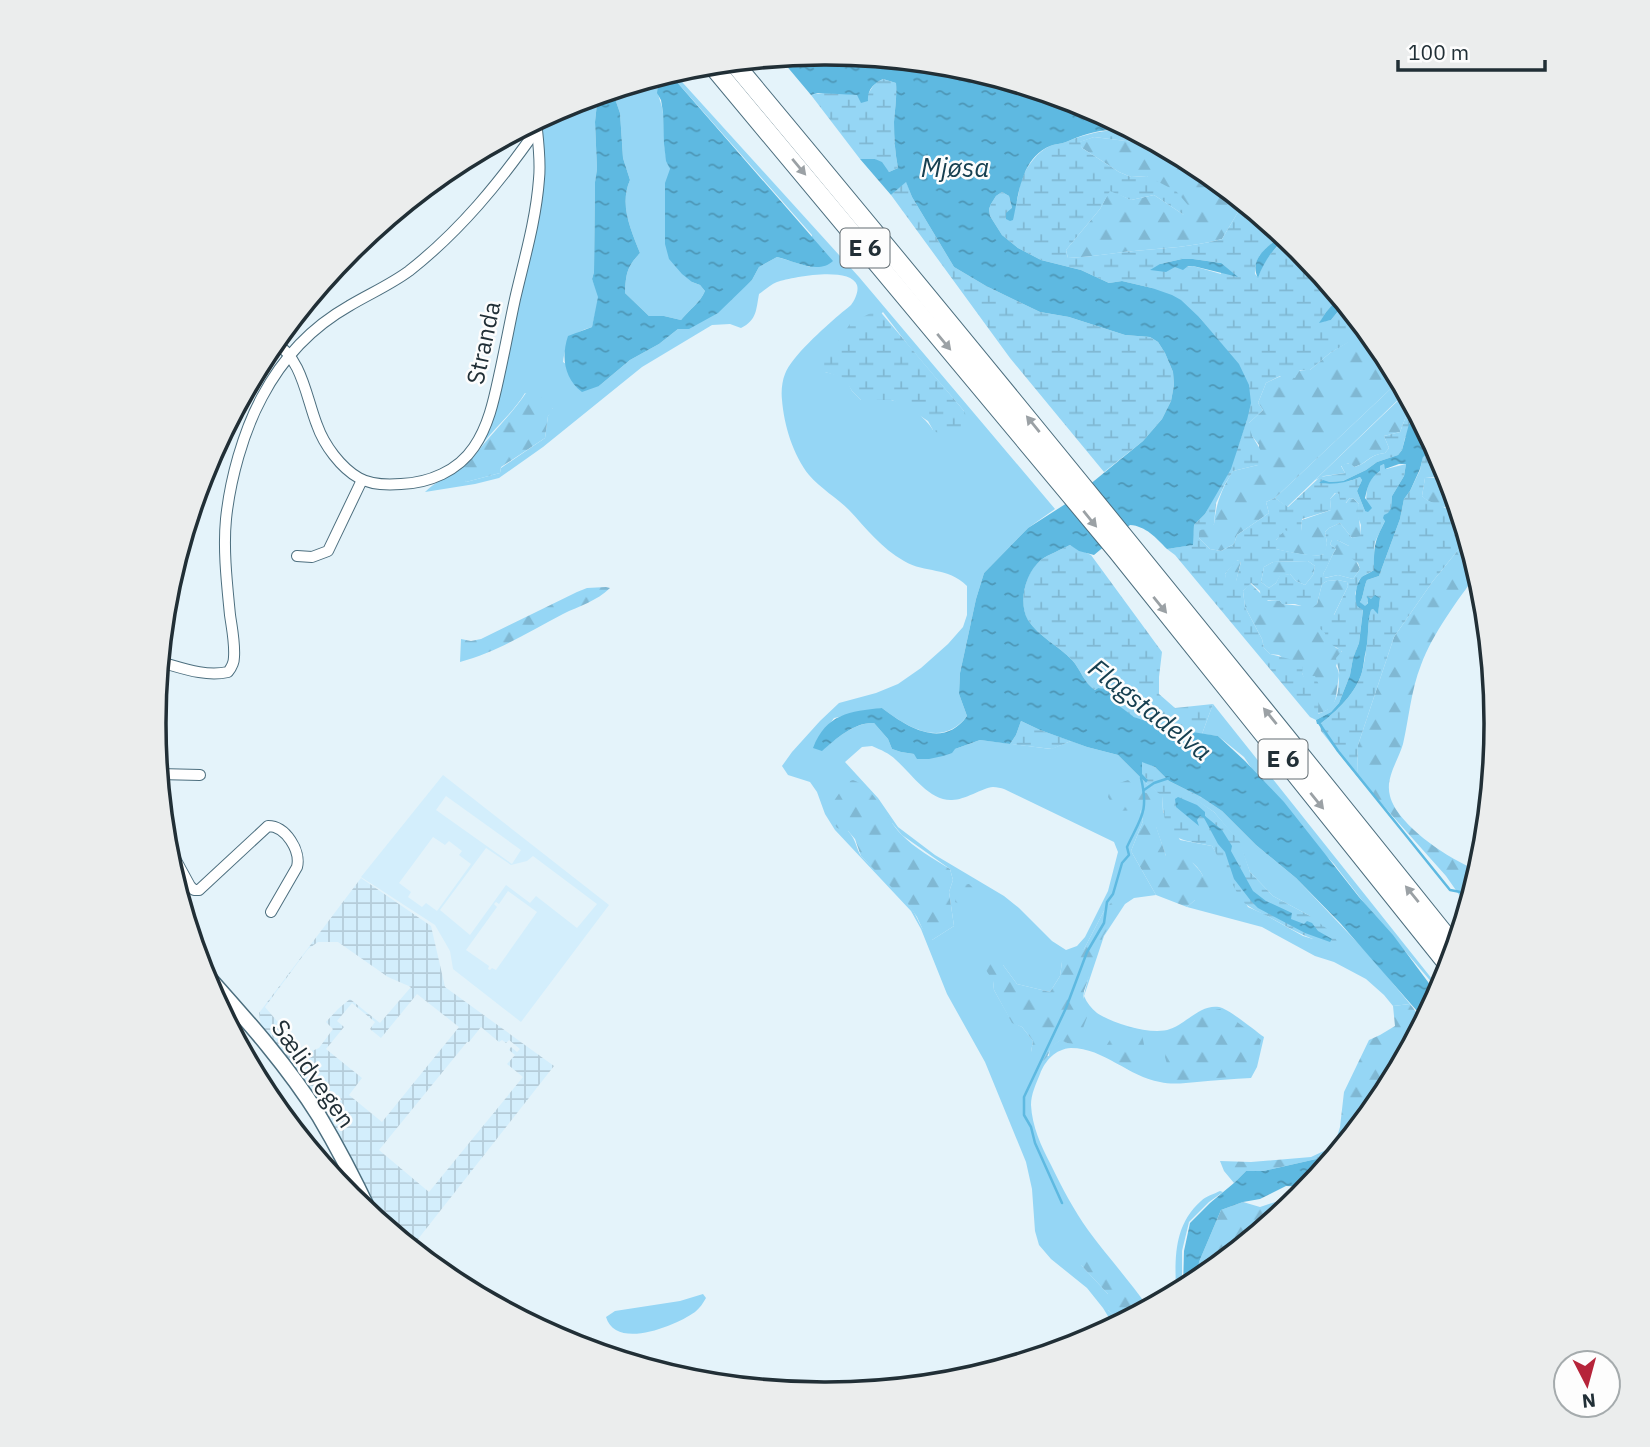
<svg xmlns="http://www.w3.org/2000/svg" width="1650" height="1447" font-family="'IBM Plex Sans',sans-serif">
  <defs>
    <pattern id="industrial-grid" width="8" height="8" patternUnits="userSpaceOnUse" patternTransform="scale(1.75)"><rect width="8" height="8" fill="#d3eefc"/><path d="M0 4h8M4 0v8" fill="none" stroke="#b5ccd9"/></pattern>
    <pattern id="forest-firs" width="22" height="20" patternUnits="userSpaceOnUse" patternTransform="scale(1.75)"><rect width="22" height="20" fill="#95d6f5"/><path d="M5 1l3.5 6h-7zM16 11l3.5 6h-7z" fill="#80b8d3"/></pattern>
    <pattern id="wetland-marsh" width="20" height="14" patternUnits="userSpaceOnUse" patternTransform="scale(1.75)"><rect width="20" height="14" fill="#95d6f5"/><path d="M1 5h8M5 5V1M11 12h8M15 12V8" fill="none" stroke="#80b8d3"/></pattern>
    <pattern id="water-ripples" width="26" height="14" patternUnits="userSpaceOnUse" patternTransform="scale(1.75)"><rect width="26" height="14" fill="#5eb9e1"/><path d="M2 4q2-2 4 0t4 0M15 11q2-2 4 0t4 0" fill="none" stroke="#4d97b7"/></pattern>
  </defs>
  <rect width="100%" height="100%" fill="#e4f3fa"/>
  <path fill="#d3eefc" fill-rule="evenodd" d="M443 775 609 905 521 1022 453 969 450 951 435 925 361 877ZM446 796 521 850 512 864 436 810ZM433 837 445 845 449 841 462 851 459 855 471 864 437 911 426 903 422 907 408 897 411 892 399 883ZM486 848 511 865 527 861 533 856 597 904 577 928 536 896 530 903 506 885 470 935 440 910ZM508 891 537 912 496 970 492 968 490 970 488 969 489 966 466 950 497 907 494 904 496 902 499 904Z"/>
  <path fill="url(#industrial-grid)" fill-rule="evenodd" d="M361 878 431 926 445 987 554 1066 411 1248 382 1223 353 1167 261 1026 259 1013ZM318 942H338L388 977 411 987 380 1023 350 999 338 1009 326 1022 333 1029 319 1048 305 1054 265 1007 308 949ZM417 994 459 1027 382 1122 349 1095 362 1078 326 1049 344 1027 337 1021 352 1003 375 1022 370 1029 381 1038ZM481 1027 499 1042 502 1040 506 1043 509 1040 520 1049 517 1052 511 1047 509 1050 515 1055 507 1064 523 1077 429 1192 379 1150 467 1042H469Z"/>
  <g fill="#95d6f5" fill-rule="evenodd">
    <path d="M673 72 859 277 1055 509 1028 528 984 573 976 599 960 673 959 694 967 716C942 749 907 727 882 708L834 718 816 743 822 750C836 739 855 722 874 723L888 739 892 749 901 752 914 754 955 749 980 740 1051 749 1071 741 1087 747 1118 755 1146 783 1162 795 1163 812 1180 840 1212 846 1248 907 1264 914 1303 936 1313 939 1310 916 1273 896 1250 872 1239 842 1214 812 1196 800 1201 797 1222 811 1256 845 1296 878 1371 957 1410 1004 1393 1006 1384 995 1366 979 1334 962 1315 956 1262 927 1187 907 1195 900 1203 876C1196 861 1182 855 1166 856L1156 827V795L1140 810 1143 821 1131 851 1156 895 1134 898 1125 904 1104 936 1084 996C1087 1003 1091 1008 1097 1013 1112 1023 1152 1036 1170 1029 1186 1024 1200 1004 1219 1007 1229 1009 1254 1030 1264 1037L1257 1067 1251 1078C1233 1079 1215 1080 1197 1082 1185 1083 1172 1085 1160 1082 1129 1077 1104 1048 1071 1048 1055 1049 1045 1061 1040 1074 1036 1084 1031 1094 1031 1105 1032 1126 1041 1146 1051 1165 1062 1188 1074 1210 1088 1230 1107 1256 1129 1280 1147 1306L1148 1308 1142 1311 1115 1277 1081 1265 1108 1294V1310L1116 1317 1117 1324 1114 1326 1103 1308 1087 1288 1051 1259 1039 1245 1035 1231 1032 1189 1026 1162 985 1062 947 994 921 929 911 911 835 830 825 814 817 792 810 782 788 775 782 766 792 752 820 721 839 703 876 693 898 684 921 668 948 644 963 627 967 615V586C947 566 926 574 904 561 882 549 866 528 849 510 837 498 820 488 809 475 793 455 784 425 782 400 781 392 782 381 785 374 792 356 824 328 839 315 843 311 848 308 851 305 855 300 859 291 857 285 850 266 792 277 777 282 771 284 765 290 759 294 756 310 757 320 741 328L730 324 712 325 642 367 543 447 499 478 475 484 425 492C435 482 447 477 459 468 473 457 481 442 491 427L535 231 544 185V151L540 119 569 103 598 94 595 122 597 169 595 182 594 272 592 279 599 297 592 327C571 333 566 341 563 362L599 386 630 360 659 344 678 329 744 287 752 280 759 267 777 257 810 267 812 235 669 73ZM883 312 908 345 964 411 933 430C925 417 907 403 891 400 881 399 870 400 861 400L852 391 845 377 825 372ZM525 393 553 409 548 416 545 438 501 468 500 473 466 482 462 468C470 461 474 454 481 446 495 427 513 413 525 393ZM872 746C881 750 889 753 896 760 911 773 929 801 952 800 965 800 982 788 993 787 997 787 1001 788 1004 789L1114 842 1118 852 1108 891 1085 937 1077 946 1066 950 1052 941 1019 908 1004 896 935 855 898 827 878 798 845 762 862 747ZM892 823 902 835 950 869 953 880 949 892 954 926 932 940C920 930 918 916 908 903 894 886 876 871 861 856 855 846 857 841 848 831ZM1105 909 1083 999 1067 1043 1062 1039 1050 1047 1049 1056 1031 1052 1033 1041 1022 1027 1012 1022 994 990 993 981 1003 965 1017 984 1050 992 1060 976 1062 962 1084 949Z"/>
    <path d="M659 76C658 81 657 88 658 93 659 100 663 106 663 114 665 133 662 151 670 169L692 282 700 285 705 291C700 303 689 310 681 320L664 316H649L625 293C626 273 627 267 640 253 631 230 619 205 630 180L623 158 620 113 612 90Z"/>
    <polygon points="1399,381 1404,394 1287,507 1275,498"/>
    <polygon points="1213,704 1440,989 1439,991 1365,904 1334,864 1310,839 1258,778 1244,757 1218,736 1202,734"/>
    <path d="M1220 1191 1223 1192 1209 1202 1189 1222 1182 1251V1290L1176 1293C1175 1259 1173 1226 1201 1201 1206 1196 1214 1194 1220 1191Z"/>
    <path d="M703 1294 706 1298C703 1303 700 1308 695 1312 677 1325 616 1351 606 1317L615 1311 680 1301Z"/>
  </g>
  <g fill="url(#forest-firs)">
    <path d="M1094 137 1134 142 1166 152 1184 167H1199L1216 180 1221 192 1237 198 1244 204 1238 212 1222 239C1193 247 1164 248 1134 251 1112 253 1091 257 1068 258L1066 250 1100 209 1110 190 1131 200 1154 195 1184 215 1147 176 1131 177 1119 172 1082 148 1079 142Z"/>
    <path d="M1349 315 1355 317 1383 351 1399 381 1275 498 1266 502 1269 513 1237 535 1234 544 1221 551 1210 549 1199 538V530L1214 524C1216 504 1222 488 1233 471L1258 465 1259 445 1249 432V423L1263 410 1258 403 1266 383C1280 376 1294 369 1310 370L1330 353 1348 342 1341 317Z"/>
    <path d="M526 393 541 397 554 410 548 416 545 438 501 467 500 473 466 482 460 472C463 465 470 462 475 455 491 434 511 415 526 393Z"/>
    <path d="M1406 393 1411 403 1400 432 1384 436 1389 448 1385 453C1368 455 1368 463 1354 467L1349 463 1341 466 1345 473 1324 476 1315 480Z"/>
    <path d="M1447 476 1456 504 1455 505C1454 505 1446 508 1445 507 1439 507 1426 501 1422 496L1425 478H1442Z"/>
    <path d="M1336 493 1339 494 1346 503 1350 498 1354 499 1359 504C1357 516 1361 525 1360 537L1352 538 1340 523 1329 528 1325 532 1327 543 1325 554C1315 558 1288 552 1276 549V540L1285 529 1301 531 1302 520 1331 510 1330 499Z"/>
    <path d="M1467 539 1477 574C1457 601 1433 633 1421 665 1411 690 1409 718 1403 744 1398 761 1385 778 1390 796 1397 825 1451 861 1478 870L1467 906 1446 876 1357 776 1358 745 1394 637 1433 581Z"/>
    <path d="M1332 540H1337L1349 546 1360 569 1353 579 1338 575 1324 578 1323 574C1328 566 1331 556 1336 549L1330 544Z"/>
    <polygon points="1236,560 1241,561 1236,582 1226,582 1225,574"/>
    <polygon points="1308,561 1315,566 1313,575 1305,585 1296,581 1290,574 1280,576 1276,583 1269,588 1261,582 1264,567 1273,562"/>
    <path d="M1338 580 1347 582 1348 586 1325 633 1336 648 1342 650 1336 666C1340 673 1339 675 1338 682 1335 700 1338 708 1317 714L1302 673 1279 655 1270 654 1264 648 1262 639 1245 607 1243 591 1250 583 1268 601H1280L1283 604 1302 606 1317 604 1322 584 1327 581Z"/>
    <path d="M606 587 610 588C597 601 579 606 563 614 528 632 498 652 460 662L461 639 471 641 481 639 577 592 587 588Z"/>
    <path d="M853 780C875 788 885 817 901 834 914 848 934 859 950 869L953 880 949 892 954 926 932 940 928 941 917 917 908 904 861 856 855 839 848 831 837 828 831 819 829 808 847 782Z"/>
    <path d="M1128 780 1141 792 1156 795V826L1166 856 1186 853C1190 863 1198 866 1203 876L1211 873 1223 887 1209 907 1195 900 1187 907 1156 895 1131 851 1143 821 1140 810 1116 811 1108 797 1111 786Z"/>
    <path d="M969 884C977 891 978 896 975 905L967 907 955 902 958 889 962 885Z"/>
    <path d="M1115 899 1120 908 1103 936 1084 991 1083 999 1089 1012 1077 1044 1067 1043 1061 1040 1051 1047C1048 1056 1046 1061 1036 1064L1031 1061V1052L1033 1041 1022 1027 1012 1023 994 990 993 981 986 970 989 963 997 960 1003 965 1017 984 1050 992 1060 976 1062 962 1065 953 1084 949 1105 909Z"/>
    <polygon points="1410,1004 1423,1021 1383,1097 1334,1155 1263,1171 1246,1171 1234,1183 1224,1171 1220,1161 1251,1162 1311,1157 1326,1150 1336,1140 1340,1127 1344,1092 1369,1040 1380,1035 1395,1026 1393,1006"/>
    <path d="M1220 1009 1261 1040 1254 1068 1246 1076 1172 1081 1165 1057 1171 1032C1187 1022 1202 1011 1220 1009Z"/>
    <polygon points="1129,1027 1141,1030 1147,1059 1143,1066 1134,1068 1131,1071 1110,1058 1105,1048 1111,1038"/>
    <polygon points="1303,1193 1299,1198 1197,1282 1199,1262 1221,1210 1243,1202 1260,1207"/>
    <polygon points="1085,1251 1094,1251 1122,1284 1142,1311 1117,1324 1116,1317 1108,1310 1108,1294 1081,1265 1081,1257"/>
  </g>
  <g fill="url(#wetland-marsh)" fill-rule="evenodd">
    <path d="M883 79 896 83C897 97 895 108 894 122 894 138 895 153 898 168L889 172 875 159H860L811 95C829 90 849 96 868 94L875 83Z"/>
    <path d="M1113 130C1129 133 1143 143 1158 144L1199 167H1184L1166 152 1134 142 1094 137 1080 142 1082 148 1119 172 1131 177 1147 176 1176 191 1193 211 1184 215 1154 195 1131 200 1110 191 1100 209 1066 250 1068 258C1091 257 1111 253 1134 251 1164 248 1193 247 1222 239L1238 212 1244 204 1282 235C1268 247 1254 254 1255 274L1258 277C1264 260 1273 250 1286 238L1300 249 1339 297 1326 312 1320 322 1331 320 1344 304 1355 317 1349 315 1342 317 1348 327 1349 342 1330 353 1310 370H1300L1295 378 1280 376 1266 383 1258 403 1263 410 1249 423C1249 436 1260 446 1265 459L1258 465 1233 471 1225 484 1216 503 1214 524 1209 529 1199 530V538L1210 549 1221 551 1234 544 1237 535 1269 513 1266 502 1275 498 1288 507 1320 477 1345 473 1341 465 1350 463 1354 467C1369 463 1368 455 1385 453L1389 448 1384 436 1400 432 1411 403 1424 428 1408 432 1405 438 1402 450 1398 455 1377 462 1366 470 1343 481 1329 482 1322 484 1350 481 1360 477 1362 480 1357 491 1365 511C1368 493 1363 484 1380 471V466L1384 464 1386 469 1406 464 1404 476 1392 496 1391 508 1375 542 1374 548V570L1363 576 1359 580 1355 594 1363 609 1359 643 1353 658 1350 675 1339 703 1331 712 1316 720 1310 717 1175 555 1167 549 1192 545 1194 525 1205 514 1214 497 1239 443 1247 420 1228 352 1200 318 1152 288 1122 281 1109 283 1081 270 1041 260 1018 248 1002 235 990 216 989 209 991 204 996 196 1002 192 1009 196 1012 208C1020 200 1018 189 1022 178 1028 165 1037 152 1050 146 1055 144 1061 144 1066 142 1082 135 1096 132 1113 130ZM1182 259H1193L1221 263V274L1193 266 1175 267 1160 264ZM1335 493 1339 494 1341 508 1350 498 1354 499 1359 504 1356 512 1361 525 1360 536 1352 538 1340 523 1329 528 1325 532 1327 543 1324 554C1315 558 1287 551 1276 549V540L1285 530 1296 535 1301 531 1302 519 1331 510 1330 499ZM1332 540H1337L1349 546 1346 554 1358 563 1360 569 1353 579 1338 575 1325 578 1323 574C1329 565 1331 556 1336 549L1330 544ZM1237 560 1241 562 1236 581 1227 582 1225 574ZM1308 561 1315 566 1313 575 1305 585 1296 581 1290 574 1280 575 1276 583 1269 588 1261 582 1264 567 1273 562ZM1338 580 1347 582 1348 586 1334 615H1324L1320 619 1318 627 1325 633 1326 641 1342 651 1336 658C1336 664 1340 669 1339 675 1339 693 1337 708 1318 714L1319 685 1315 676H1311L1305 679 1302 673 1303 667 1297 661 1270 654 1264 648 1262 639 1245 607 1243 591 1251 583 1260 591 1261 600 1280 601 1282 604H1295L1311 609 1317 604 1322 584 1327 581Z"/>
    <polygon points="906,181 912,197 954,267 986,286 1040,312 1069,317 1125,335 1150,337 1158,342 1165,353 1173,372 1174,385 1171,401 1162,419 1143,441 1104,472 1010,358 891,195"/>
    <polygon points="878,309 964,411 969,422 966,429 955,435 941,435 933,430 928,421 908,408 892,400 861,400 852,391 844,378 825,372 819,368 850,324"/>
    <path d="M1437 452 1448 476 1425 478 1422 496C1429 503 1437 503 1445 508L1456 504 1467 539 1433 581 1394 637 1358 745 1357 776 1321 731 1320 724C1337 711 1356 693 1362 672 1364 665 1365 657 1366 650 1369 637 1367 623 1371 610L1373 609 1378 613 1380 598 1371 600 1367 598 1368 602 1365 607 1360 602C1363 599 1364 586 1367 580L1379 576 1400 519 1404 499 1410 491 1420 470 1423 456 1426 455 1434 457Z"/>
    <path d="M1070 545 1091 555 1162 652 1159 677V694L1175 708 1213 704 1202 734C1180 730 1157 727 1136 718 1130 715 1121 709 1118 704 1110 694 1114 690 1098 688L1095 690C1084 683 1081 670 1072 660 1060 647 1038 636 1028 620 1018 603 1025 572 1041 560 1049 554 1061 550 1070 545Z"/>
    <polygon points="1021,721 1040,730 1071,741 1052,749 1010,744 1016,735"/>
    <path d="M1142 761 1155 767 1169 781 1201 797 1197 800 1214 812 1240 842 1250 872 1273 896 1310 916 1334 934 1339 947C1314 942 1293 930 1271 918 1260 912 1250 909 1241 900L1212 846C1172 838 1165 840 1162 796L1146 783 1147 779 1142 775Z"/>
  </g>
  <g fill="url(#water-ripples)">
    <path d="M825 53 956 65 1082 104 1158 144C1150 144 1139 142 1132 138 1125 134 1121 130 1112 130 1096 130 1080 136 1066 142 1061 144 1055 144 1050 146 1021 158 1019 194 1013 220L1010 221 1006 219V213L1012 208 1009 196 1002 192 996 196 991 204 989 209 990 216 1002 235 1018 248 1041 260 1081 270 1109 283 1122 281 1152 288 1172 295 1181 300 1200 318 1239 364 1249 385 1251 403 1247 420 1231 469 1205 514 1194 525 1193 545 1167 549C1156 538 1146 526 1130 525L1094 555 1079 551 1070 545C1061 550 1049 554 1041 560 1025 573 1018 603 1028 620 1038 636 1060 647 1072 660 1081 670 1084 683 1095 690L1098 688 1107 689 1114 695 1118 705 1134 717 1167 728 1218 736 1245 761 1284 802 1359 897 1393 935 1437 994 1424 1019 1341 924 1296 878 1256 845 1222 811 1201 797 1169 781 1155 767 1142 762V774L1148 780 1146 783 1118 755 1087 747 1040 730 1021 721 1016 735 1010 744 980 740 955 749 952 753 943 756 929 759H917L914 754 901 752 892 749 888 739 874 723C854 722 836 739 822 751L813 748C826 714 850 711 882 708 907 727 943 750 967 716L959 694 960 673 976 599 984 573 1028 528 1067 503 1143 441 1162 419 1171 401 1174 385 1173 372 1165 353 1158 342 1150 337 1125 335 1069 317 1040 312 986 286 954 267 912 197 906 182 891 195 860 159H875L882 162 889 172 898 168C895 153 894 138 894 122 895 108 897 97 896 83L883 79C874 83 867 90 868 101L861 103 857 95 818 93 811 95 779 57Z"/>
    <path d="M669 73 833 261C818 275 795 261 777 257L759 267 752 280 718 313 689 329H678L659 344 630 360 599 386 582 392C564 378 561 357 568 336L592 327 598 297 592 279 594 272 595 182 597 169 595 122 598 94 612 90 620 113 623 158 630 180C619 205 631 230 640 253 627 267 626 273 625 293L649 316H664L681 320C689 310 700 303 705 291L700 285 692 282 682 274 669 259 665 244V183L670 169 666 161 664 144 663 112 661 100 657 93 659 76Z"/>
    <path d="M1282 235 1286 238C1273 249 1264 261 1258 278 1248 258 1269 246 1282 235Z"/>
    <polygon points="1182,259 1193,259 1221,263 1238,277 1193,266 1188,266 1183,270 1175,267 1166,272 1150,270 1160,264"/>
    <polygon points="1339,297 1344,304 1331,320 1319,323 1326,312"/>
    <path d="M1409 424H1415L1422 429 1424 428 1437 452 1435 457 1426 455 1423 457 1420 469 1410 491 1404 499 1400 519 1379 576 1367 580C1364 586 1363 599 1360 602L1365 606 1368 603 1367 596 1371 599 1375 595 1380 598 1378 614 1373 609 1371 610C1367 623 1369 637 1366 650 1364 657 1364 665 1362 672 1356 693 1337 711 1320 724H1317L1316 720 1331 712 1339 703 1350 675 1353 658 1359 643 1363 610 1357 606C1354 598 1356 581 1363 576 1367 574 1371 572 1374 570 1374 545 1374 543 1385 521L1383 518 1384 515 1388 513 1391 508 1392 496 1404 476 1406 464H1399L1385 469 1384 464 1380 466V471C1369 479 1368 486 1365 498L1372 508 1368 512 1365 511 1357 491 1362 480 1360 477C1347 483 1333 485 1319 483L1323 480 1329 482 1343 481 1366 470 1377 462 1398 455 1402 450Z"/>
    <polygon points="1178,797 1197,805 1205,812 1205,816 1222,830 1232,846 1231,851 1253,891 1266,901 1292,913 1291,919 1304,924 1307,921 1312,923 1318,931 1332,939 1330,942 1305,933 1258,908 1251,901 1234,879 1225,852 1218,844 1204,818 1200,816 1197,820 1199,826 1176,807 1175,799"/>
    <polygon points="1334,1155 1309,1187 1286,1186 1260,1199 1243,1202 1221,1210 1199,1262 1197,1282 1183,1289 1184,1251 1190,1223 1210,1203 1234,1183 1246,1171 1263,1171"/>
  </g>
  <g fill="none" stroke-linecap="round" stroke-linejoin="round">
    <g stroke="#5eb9e1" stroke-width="2.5">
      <polyline points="1319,723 1338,751 1450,890 1471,894"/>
      <polyline points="1144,790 1154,783 1169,778"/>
      <path d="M1062 1203 1035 1143 1031 1127 1024 1115V1097L1066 1008 1087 952 1104 923 1107 902 1113 894 1122 863 1129 855 1127 847C1141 817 1149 812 1141 778"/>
    </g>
    <defs>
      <g id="minor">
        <path d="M274 342C302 358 306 397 317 425 324 445 341 468 359 478 371 485 388 485 401 484 429 483 458 471 474 447 490 424 495 394 501 367 506 344 510 322 515 299 524 260 536 220 539 179 541 160 538 140 536 121"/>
        <polyline points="297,556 312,557 328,551 362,480"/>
        <path d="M160 662C182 668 205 677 228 672 232 667 234 663 234 657 235 643 232 629 230 615 227 584 223 550 226 519 230 480 243 432 262 397 282 359 312 327 349 306 369 294 390 285 409 271 460 231 500 182 537 129"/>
        <polyline points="159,774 200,775"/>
        <path d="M166 842 190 886 194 890H199L268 826C286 826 301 851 297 867L271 912"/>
      </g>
      <path id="primary" d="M202 970C243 1016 286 1063 319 1116 338 1148 355 1181 371 1215"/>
      <g id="motorway">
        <path d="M733 62C977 354 1217 650 1455 947"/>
        <polyline points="711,64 1117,551 1449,966"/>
      </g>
    </defs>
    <use href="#minor" stroke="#4c6e7e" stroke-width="12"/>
    <use href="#primary" stroke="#4c6e7e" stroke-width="17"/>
    <use href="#motorway" stroke="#4c6e7e" stroke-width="20"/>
    <use href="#minor" stroke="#fff" stroke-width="10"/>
    <use href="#primary" stroke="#fff" stroke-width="14"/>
    <use href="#motorway" stroke="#fff" stroke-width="18"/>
  </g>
  <defs><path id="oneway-solid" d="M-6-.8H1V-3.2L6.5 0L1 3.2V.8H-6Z" transform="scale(1.75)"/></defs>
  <g fill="#9ba1a5">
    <use href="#oneway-solid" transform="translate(799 167) rotate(50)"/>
    <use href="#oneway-solid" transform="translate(944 342) rotate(50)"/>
    <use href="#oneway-solid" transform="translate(1033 424) rotate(-129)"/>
    <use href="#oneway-solid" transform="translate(1090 519) rotate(51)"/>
    <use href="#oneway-solid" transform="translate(1160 605) rotate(51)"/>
    <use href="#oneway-solid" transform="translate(1270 716) rotate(-129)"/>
    <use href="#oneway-solid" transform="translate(1317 801) rotate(51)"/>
    <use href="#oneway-solid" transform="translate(1412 894) rotate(-129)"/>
  </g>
  <g text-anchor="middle" stroke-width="5" stroke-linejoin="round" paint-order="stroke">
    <g fill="#fdfdfd" stroke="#636d72" stroke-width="2">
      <rect x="840.5" y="228.5" width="49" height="39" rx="5"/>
      <rect x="1258.5" y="739.5" width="49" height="39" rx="5"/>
    </g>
    <g font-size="23" font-weight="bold" fill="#212f36">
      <text x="865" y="256">E 6</text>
      <text x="1283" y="767">E 6</text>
    </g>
    <g font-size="24" fill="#212f36" stroke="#fdfdfd">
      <text transform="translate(484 343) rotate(-78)" y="8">Stranda</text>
      <text transform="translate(313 1074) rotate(55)" y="8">Sælidvegen</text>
    </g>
    <g font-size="26" font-style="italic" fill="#174051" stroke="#fdfdfd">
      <text x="955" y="177">Mjøsa</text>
      <text transform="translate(1150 710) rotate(38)" y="9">Flagstadelva</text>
    </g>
  </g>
  <path d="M0 0H1650V1447H0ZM824 65H826A658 658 0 0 1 1484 723V724A658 658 0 0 1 826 1382H824A658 658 0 0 1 166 724V723A658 658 0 0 1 824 65Z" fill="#ebeded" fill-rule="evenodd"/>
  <path fill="none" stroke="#212f36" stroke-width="3.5" d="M824 65H826A658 658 0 0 1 1484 723V724A658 658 0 0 1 826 1382H824A658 658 0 0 1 166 724V723A658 658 0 0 1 824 65Z"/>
  <g transform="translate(1587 1384) rotate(174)"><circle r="33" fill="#fdfdfd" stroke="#a5abad" stroke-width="2"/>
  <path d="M0-5L12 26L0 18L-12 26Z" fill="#b6243a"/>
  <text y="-10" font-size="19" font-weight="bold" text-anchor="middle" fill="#212f36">N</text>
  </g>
  <path d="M1398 60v10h147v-10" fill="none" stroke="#212f36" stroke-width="3.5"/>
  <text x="1408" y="60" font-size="21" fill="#212f36" stroke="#fdfdfd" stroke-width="5" paint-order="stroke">100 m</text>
</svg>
